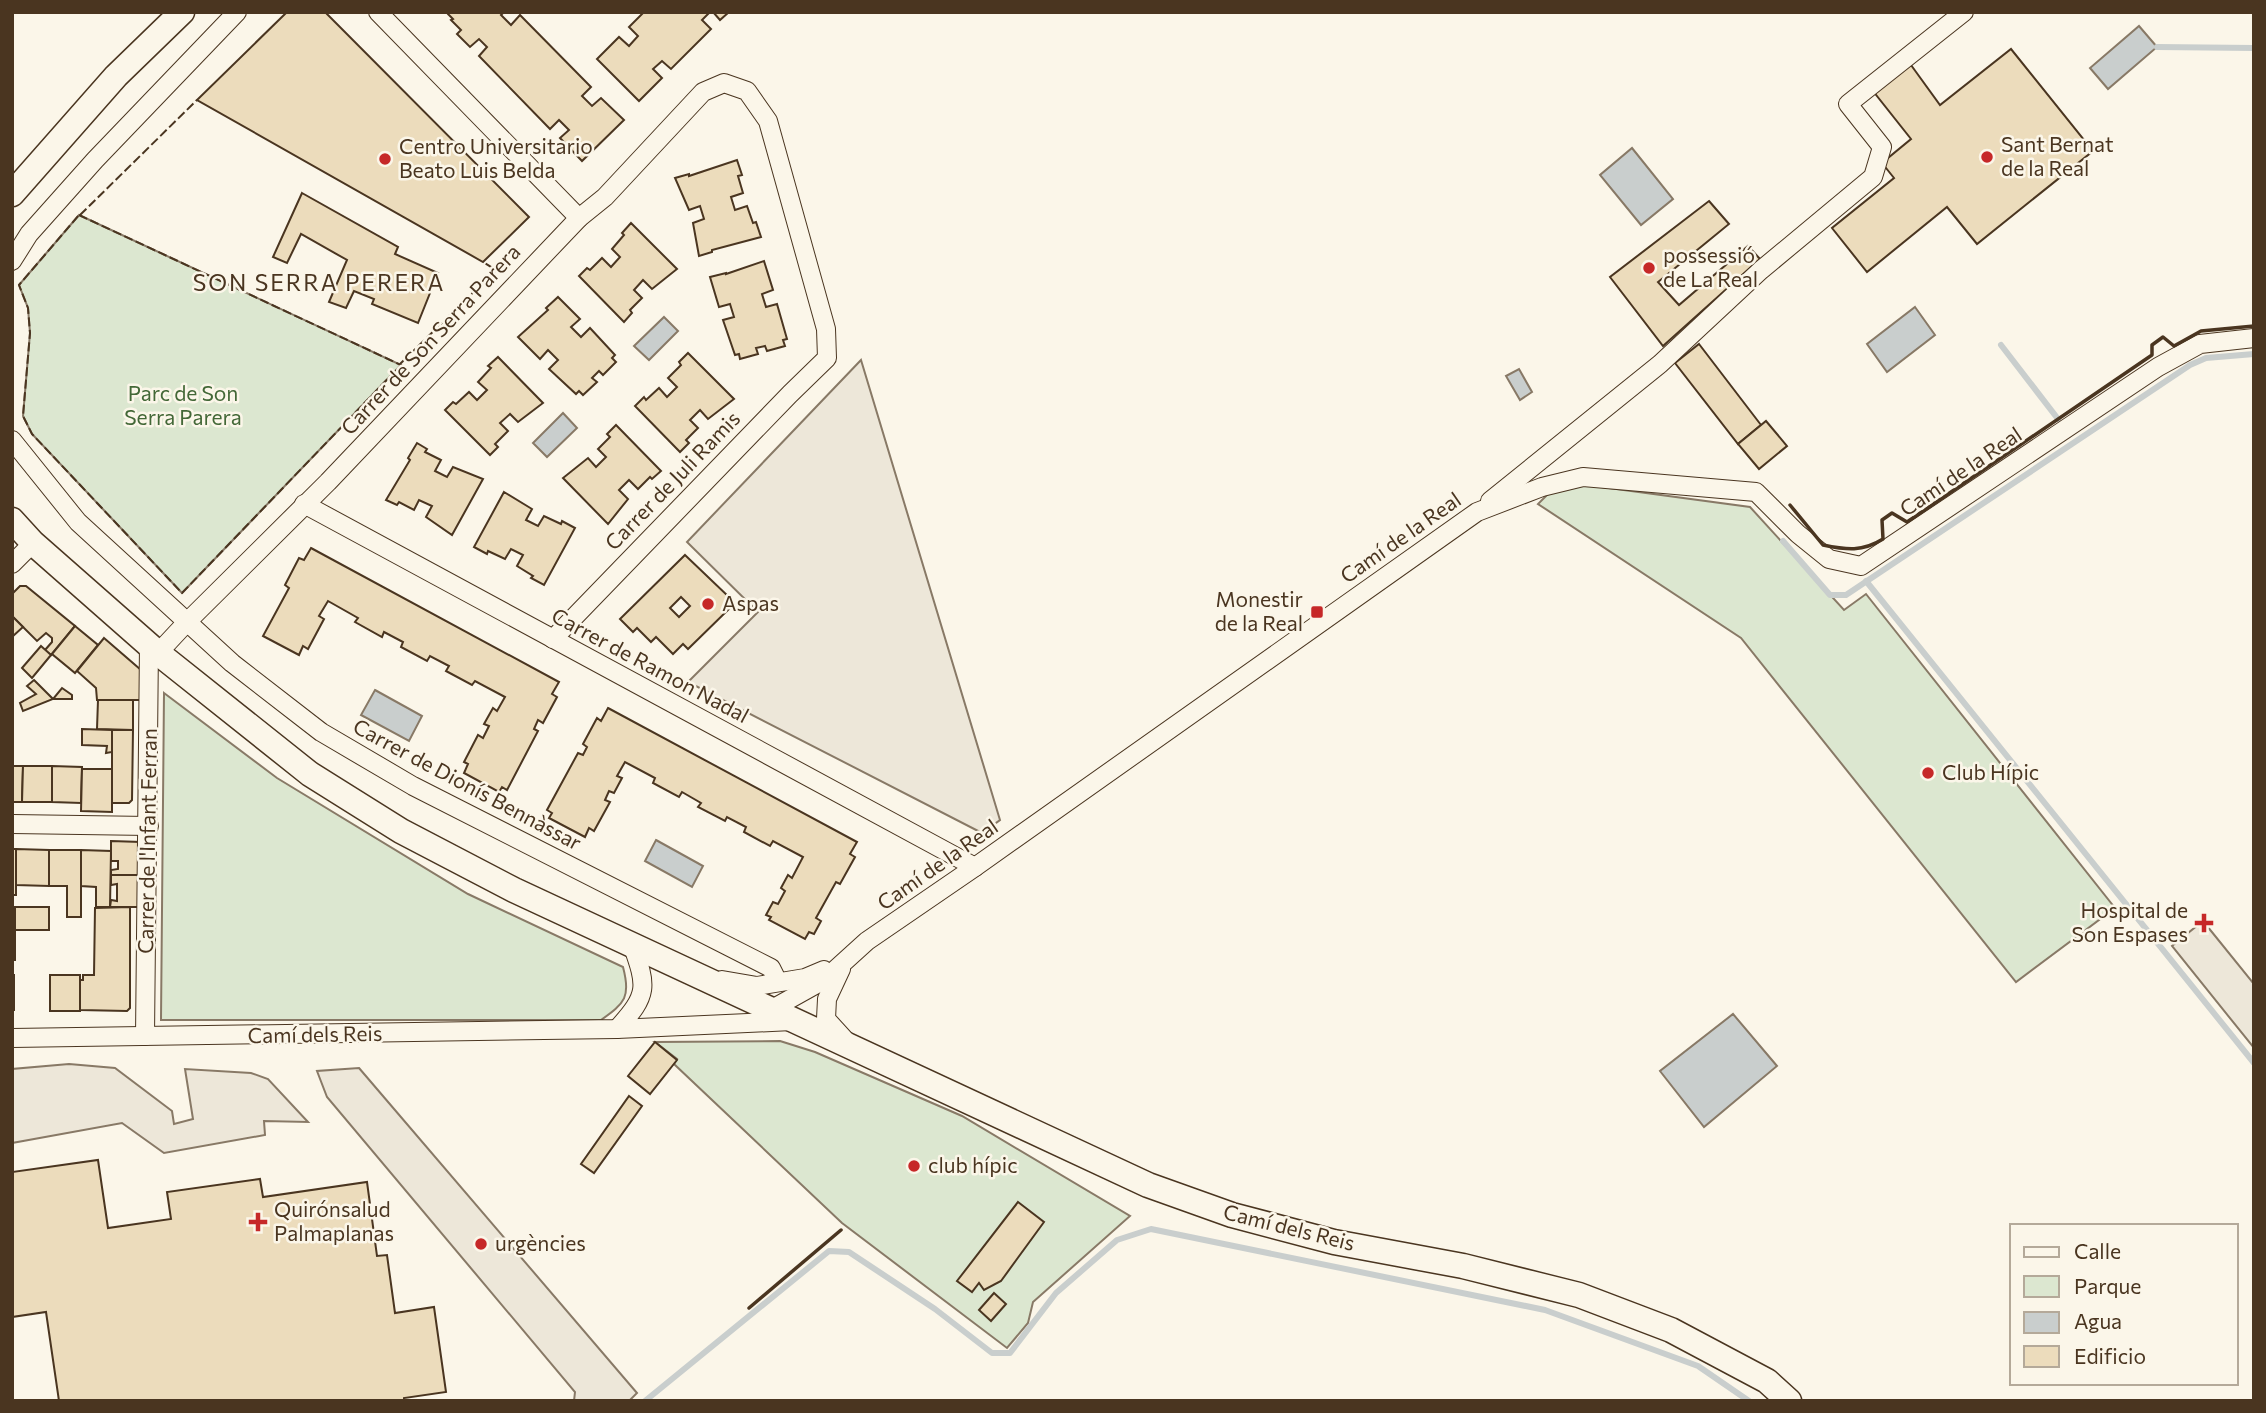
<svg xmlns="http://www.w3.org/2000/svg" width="2266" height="1413" font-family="Commissioner,sans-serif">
  <rect width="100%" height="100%" fill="#fbf6e9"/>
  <g fill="#dce7d0" stroke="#887966" stroke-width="2">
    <polygon points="79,215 401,365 182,593 32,434 23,416 30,333 28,308 19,285"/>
    <polygon points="1579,484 1750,507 1844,610 1866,594 2115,908 2016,982 1741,638 1538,504 1550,492"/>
    <path d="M164 693 277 778 468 894 623 967C631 997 625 1003 601 1020H161Z"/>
    <polygon points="780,1041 815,1052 962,1116 1130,1216 1033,1302 1028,1323 1007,1348 842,1223 674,1064 677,1059 655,1042"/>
  </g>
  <g fill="#ede7d9" stroke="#887966" stroke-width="2">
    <polygon points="861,360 1000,820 982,833 688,682 758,612 687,542"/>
    <polygon points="2203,921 2254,984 2254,1048 2172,946"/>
    <polygon points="69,1064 115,1068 172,1111 174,1124 193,1119 185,1069 251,1073 268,1079 308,1122 264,1121 265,1135 164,1153 122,1123 12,1143 12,1069"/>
    <polygon points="359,1068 637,1393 629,1401 574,1401 575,1392 327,1097 317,1071"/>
  </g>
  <g fill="#c9cecd" stroke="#887966" stroke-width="2">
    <polygon points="2139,26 2157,47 2108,89 2090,68"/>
    <polygon points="1632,148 1673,199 1641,225 1600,175"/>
    <polygon points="1915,307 1935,335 1887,372 1867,344"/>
    <polygon points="664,317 678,331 649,360 634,346"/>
    <polygon points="1519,369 1532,392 1520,400 1506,376"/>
    <polygon points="563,413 577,428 547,457 533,443"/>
    <polygon points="375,690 422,716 409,741 361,715"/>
    <polygon points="656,840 703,866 692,887 645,861"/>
    <polygon points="1733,1014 1777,1066 1704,1127 1660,1071"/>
  </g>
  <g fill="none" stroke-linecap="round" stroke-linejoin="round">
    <g stroke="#c9cecd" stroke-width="6">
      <polyline points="2157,47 2254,48"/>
      <polyline points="2001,345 2058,419"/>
      <polyline points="1783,541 1830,595 1846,595 2190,365 2206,358 2254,354"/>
      <polyline points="1866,581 2254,1063"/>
      <polyline points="645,1401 829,1251 849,1252 935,1309 992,1353 1010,1353 1056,1293 1117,1240 1151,1229 1545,1310 1698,1366 1749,1401"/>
    </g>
  </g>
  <g fill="#ecdcbc" stroke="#4a3520" stroke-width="2" fill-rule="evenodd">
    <polygon points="287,12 325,12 529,217 483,262 197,100"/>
    <polygon points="449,12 504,12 501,15 511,25 520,15 591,87 582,96 592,106 601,98 624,120 582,161 560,138 569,130 559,120 550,129 479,56 487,47 479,39 470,47 457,34 461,30 451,20 453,19 448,14"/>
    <polygon points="644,12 710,12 702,20 711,29 671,69 662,61 653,69 662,78 639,101 597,59 619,37 629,46 638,36 629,27"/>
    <polygon points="713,12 729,12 720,20"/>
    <polygon points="2011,49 2093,151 1977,244 1947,207 1867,272 1832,228 1894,178 1882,163 1911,139 1873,91 1911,65 1940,105"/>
    <polygon points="737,160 742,175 738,176 743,193 731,197 735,210 747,206 753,223 756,222 761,237 712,250 712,252 699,256 693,223 704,219 700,206 689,210 675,178 689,174 689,176"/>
    <polygon points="302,193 398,247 395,254 438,273 418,323 372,304 374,299 354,291 346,308 329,302 347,260 301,234 287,263 273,257"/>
    <polygon points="1709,201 1729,224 1658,282 1679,305 1748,246 1760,259 1663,346 1610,277"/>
    <polygon points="631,223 677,269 652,289 643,280 634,290 642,298 630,310 632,313 624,322 579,276 587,268 590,270 602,258 611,267 620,257 612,249 624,235 622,233"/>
    <polygon points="764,261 773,290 762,294 766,307 777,304 787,339 783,340 785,346 767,351 765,346 756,348 758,354 740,359 739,354 735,355 723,320 734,317 730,304 719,307 710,277 726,273 726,274"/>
    <polygon points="558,297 580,319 571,327 581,337 590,328 615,355 612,358 616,362 603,375 599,371 592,378 597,382 583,395 579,391 576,394 549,369 558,360 548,350 540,359 518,337 548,310 546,308"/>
    <polygon points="1699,344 1761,425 1738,444 1675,363"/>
    <polygon points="688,353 734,399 708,419 700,410 690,420 698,428 686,440 689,443 680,452 635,406 644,397 646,400 659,388 667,397 677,387 668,378 681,365 679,362"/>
    <polygon points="498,357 543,403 518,422 510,414 500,423 508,431 495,444 498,447 490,455 445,410 453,402 456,404 469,392 477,400 487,390 478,382 491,368 488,366"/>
    <polygon points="1766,421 1787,446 1759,469 1738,444"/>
    <polygon points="616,425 661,471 652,479 650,477 638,489 629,480 619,490 628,499 608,524 563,478 588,458 596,467 606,457 598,449 610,437 607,434"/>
    <polygon points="417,443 427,449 425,452 441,460 435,471 447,477 453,467 483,479 452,535 426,517 432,506 419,500 414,510 399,502 397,505 386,500 410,460 408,458"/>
    <polygon points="504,492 532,509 526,520 538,526 544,516 561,524 562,521 575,528 544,585 531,578 533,576 517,566 523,555 511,549 505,559 488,551 487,554 474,547"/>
    <polygon points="311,548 559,682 552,694 557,697 543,723 538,720 534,729 538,731 507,790 502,787 499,792 464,773 468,764 464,762 478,735 483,738 489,726 484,724 493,708 497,711 505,697 475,681 472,685 446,671 449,666 430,656 427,661 401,647 403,642 384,632 382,637 355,622 358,618 328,601 319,616 324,619 308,649 303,646 299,655 263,636 289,588 285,585 299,558 304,560"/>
    <path d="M685 555 730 598 726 602 731 607 688 649 683 644 673 654 656 637 651 642 637 628 633 632 620 619ZM681 597 690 606 679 617 670 608Z"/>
    <polygon points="20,586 26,586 75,626 51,655 45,650 52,642 52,638 46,633 37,641 12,616 12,594"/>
    <polygon points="12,616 23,627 12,637"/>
    <polygon points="75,626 98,645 75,673 52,654"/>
    <polygon points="104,638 141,670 143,700 97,700 96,688 77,671"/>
    <polygon points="41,646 51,655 32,678 22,668"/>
    <polygon points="34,680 53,699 23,711 20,703 36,694 27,686"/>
    <polygon points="62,688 72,695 72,699 53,699"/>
    <polygon points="98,700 133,700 133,730 97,729"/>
    <polygon points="608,708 857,842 850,854 855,857 840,884 836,882 816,918 821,921 814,934 809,932 805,939 769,920 771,917 766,915 773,902 778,904 785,891 781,888 788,875 792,878 803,857 773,841 770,846 744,832 746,827 727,817 725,821 698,807 701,803 682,792 679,797 653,783 655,778 625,762 617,776 622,778 614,793 609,791 605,800 610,802 594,831 589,828 585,837 549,818 552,813 547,810 578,753 583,755 587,747 583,744 597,718 601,721"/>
    <polygon points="82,729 112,730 112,752 106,753 107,746 82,745"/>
    <polygon points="112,730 133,730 132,800 129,803 112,803"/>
    <polygon points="12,766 23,766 22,802 12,802"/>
    <polygon points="23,766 52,766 52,802 22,802"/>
    <polygon points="52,766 82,767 81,803 52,802"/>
    <polygon points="82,769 112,769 112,812 81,811"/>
    <polygon points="111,841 141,842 141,875 111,875 111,870 118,869 118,861 111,861"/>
    <rect x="12" y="849" width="4" height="46"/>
    <polygon points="16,849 49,850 49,886 16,885"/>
    <polygon points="49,850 81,850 81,917 67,917 67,886 49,886"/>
    <polygon points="81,850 111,851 110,907 96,907 96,887 81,886"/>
    <polygon points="111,875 141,875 140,907 110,907 111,900 117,901 117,884 111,885"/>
    <rect x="15" y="907" width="34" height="23"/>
    <polygon points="130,907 130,1008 127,1011 80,1010 80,980 83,980 83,975 94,975 95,908"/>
    <rect x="12" y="930" width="3" height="30"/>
    <rect x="12" y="975" width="2" height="35"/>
    <rect x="50" y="975" width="30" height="36"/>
    <polygon points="655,1042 677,1060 650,1094 628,1076"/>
    <polygon points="629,1096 642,1106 594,1173 581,1164"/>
    <polygon points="98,1160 108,1228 171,1219 167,1192 260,1179 263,1197 367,1182 377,1256 387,1255 395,1313 434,1307 446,1392 404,1398 404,1401 59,1401 46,1312 12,1317 12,1172"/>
    <polygon points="1018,1202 1044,1222 1001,1281 984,1290 979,1283 972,1292 957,1281"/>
    <polygon points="994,1293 1006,1304 991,1321 979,1310"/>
  </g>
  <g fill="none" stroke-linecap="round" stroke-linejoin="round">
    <defs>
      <g id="street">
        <polyline points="378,12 579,218"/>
        <polyline points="12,261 29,234 95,160 237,12"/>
        <polyline points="12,440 78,522 232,663 321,732 413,786 771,968 778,982"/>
        <polyline points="1490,501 1660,364 1761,270 1873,177 1882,147 1848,104 1964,12"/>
        <polyline points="304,504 975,867"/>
        <polyline points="12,564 33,543"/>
        <polyline points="158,653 187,622 328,482 579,218 605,197 703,92 724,83 747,91 768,121 826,329 827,358 790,394 553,639"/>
        <polyline points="12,824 149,826"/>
        <polyline points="841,969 827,999 826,1019 847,1042"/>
        <polyline points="722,980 757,986 805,978 824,970"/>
        <polyline points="772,1009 824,980 867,941 975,867 1477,512 1542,487 1583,477 1756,492 1798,534 1829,559 1861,566 2158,367 2200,344 2254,338"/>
        <path d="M617 1029C649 994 647 987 632 944"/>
        <polyline points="145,1036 149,645"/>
        <polyline points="12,1038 617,1029 792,1021"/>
      </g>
      <g id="secondary">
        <polyline points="12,194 116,76 182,12"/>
        <polyline points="12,520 33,543 158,653 310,774 401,831 514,890 1148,1185 1232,1215 1334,1242 1463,1266 1579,1295 1671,1330 1767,1381 1789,1401"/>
      </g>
    </defs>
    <use href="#street" stroke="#4a3520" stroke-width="20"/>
    <use href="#secondary" stroke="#4a3520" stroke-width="27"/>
    <use href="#street" stroke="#fbf6e9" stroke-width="18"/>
    <use href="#secondary" stroke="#fbf6e9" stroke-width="24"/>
    <g stroke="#4a3520" stroke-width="2" stroke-dasharray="9 3.5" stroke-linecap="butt">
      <polygon points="79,215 401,365 182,593 32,434 23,416 30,333 28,308 19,285"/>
      <polyline points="80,215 197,100"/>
      <polyline points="400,364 496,270 483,262"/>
    </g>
    <g stroke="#4a3520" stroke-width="3.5">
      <path d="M1790 505 1823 545C1847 550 1862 552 1883 539L1882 520 1892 513 1907 522 2152 355V345L2163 337 2174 346 2201 331 2254 326"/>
      <polyline points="749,1308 841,1230"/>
    </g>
  </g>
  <g fill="#c62828" stroke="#fbf6e9" stroke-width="2.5">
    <circle cx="1987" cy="157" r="7"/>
    <circle cx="385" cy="159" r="7"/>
    <circle cx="1649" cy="268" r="7"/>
    <circle cx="708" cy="604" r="7"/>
    <rect x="1310" y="605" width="14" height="14" rx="3.5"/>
    <circle cx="1928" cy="773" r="7"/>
    <path d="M2200.5 912.5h7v7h7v7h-7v7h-7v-7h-7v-7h7z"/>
    <circle cx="914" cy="1166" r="7"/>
    <path d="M254.5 1211.5h7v7h7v7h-7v7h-7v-7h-7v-7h7z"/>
    <circle cx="481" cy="1244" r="7"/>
  </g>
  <g text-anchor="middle" stroke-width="5" stroke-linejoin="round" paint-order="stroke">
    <g font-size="21" fill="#4a3520" stroke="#fbf6e9" text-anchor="start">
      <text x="2001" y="152">Sant Bernat<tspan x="2001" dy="24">de la Real</tspan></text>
      <text x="399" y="154">Centro Universitario<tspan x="399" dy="24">Beato Luis Belda</tspan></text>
      <text x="1663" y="263">possessió<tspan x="1663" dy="24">de La Real</tspan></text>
      <text x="1303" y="607" text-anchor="end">Monestir<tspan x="1303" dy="24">de la Real</tspan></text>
      <text x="722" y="611">Aspas</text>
      <text x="1942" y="780">Club Hípic</text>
      <text x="2188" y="918" text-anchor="end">Hospital de<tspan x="2188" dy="24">Son Espases</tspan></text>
      <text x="928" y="1173">club hípic</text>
      <text x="274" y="1217">Quirónsalud<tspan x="274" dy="24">Palmaplanas</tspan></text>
      <text x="495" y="1251">urgències</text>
    </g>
    <g font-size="21" fill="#4a3520" stroke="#fbf6e9">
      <text transform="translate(431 340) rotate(-47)" y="7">Carrer de Son Serra Parera</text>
      <text transform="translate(1961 472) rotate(-34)" y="7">Camí de la Real</text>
      <text transform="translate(673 481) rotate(-46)" y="7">Carrer de Juli Ramis</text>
      <text transform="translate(1401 538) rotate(-35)" y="7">Camí de la Real</text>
      <text transform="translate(650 666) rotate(28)" y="7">Carrer de Ramon Nadal</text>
      <text transform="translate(467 785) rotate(28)" y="7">Carrer de Dionís Bennàssar</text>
      <text transform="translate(148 841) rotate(-89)" y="7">Carrer de l'Infant Ferran</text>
      <text transform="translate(938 865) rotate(-35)" y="7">Camí de la Real</text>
      <text transform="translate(315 1035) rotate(-1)" y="7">Camí dels Reis</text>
      <text transform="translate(1289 1228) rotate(14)" y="7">Camí dels Reis</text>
    </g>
    <g font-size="21" fill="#436837" stroke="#fbf6e9">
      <text x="183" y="401">Parc de Son<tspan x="183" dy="24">Serra Parera</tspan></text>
    </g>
    <g font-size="23" letter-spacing="2" fill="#4a3520" stroke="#fbf6e9">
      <text x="319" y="291">SON SERRA PERERA</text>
    </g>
  </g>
  <rect width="2266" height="1413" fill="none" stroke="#4a3520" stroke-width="28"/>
  <rect x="2010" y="1224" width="228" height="161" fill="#fbf6e9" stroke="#b4a999" stroke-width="2"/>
  <rect x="2024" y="1247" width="35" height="10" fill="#fbf6e9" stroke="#b4a999" stroke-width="2"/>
  <text x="2074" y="1259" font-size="21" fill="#4a3520">Calle</text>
  <rect x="2024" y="1276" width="35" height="21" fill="#dce7d0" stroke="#b4a999" stroke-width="2"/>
  <text x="2074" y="1294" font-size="21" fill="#4a3520">Parque</text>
  <rect x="2024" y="1312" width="35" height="21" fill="#c9cecd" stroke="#b4a999" stroke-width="2"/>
  <text x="2074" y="1329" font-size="21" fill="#4a3520">Agua</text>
  <rect x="2024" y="1346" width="35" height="21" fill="#ecdcbc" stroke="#b4a999" stroke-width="2"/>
  <text x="2074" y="1364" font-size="21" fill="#4a3520">Edificio</text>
</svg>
